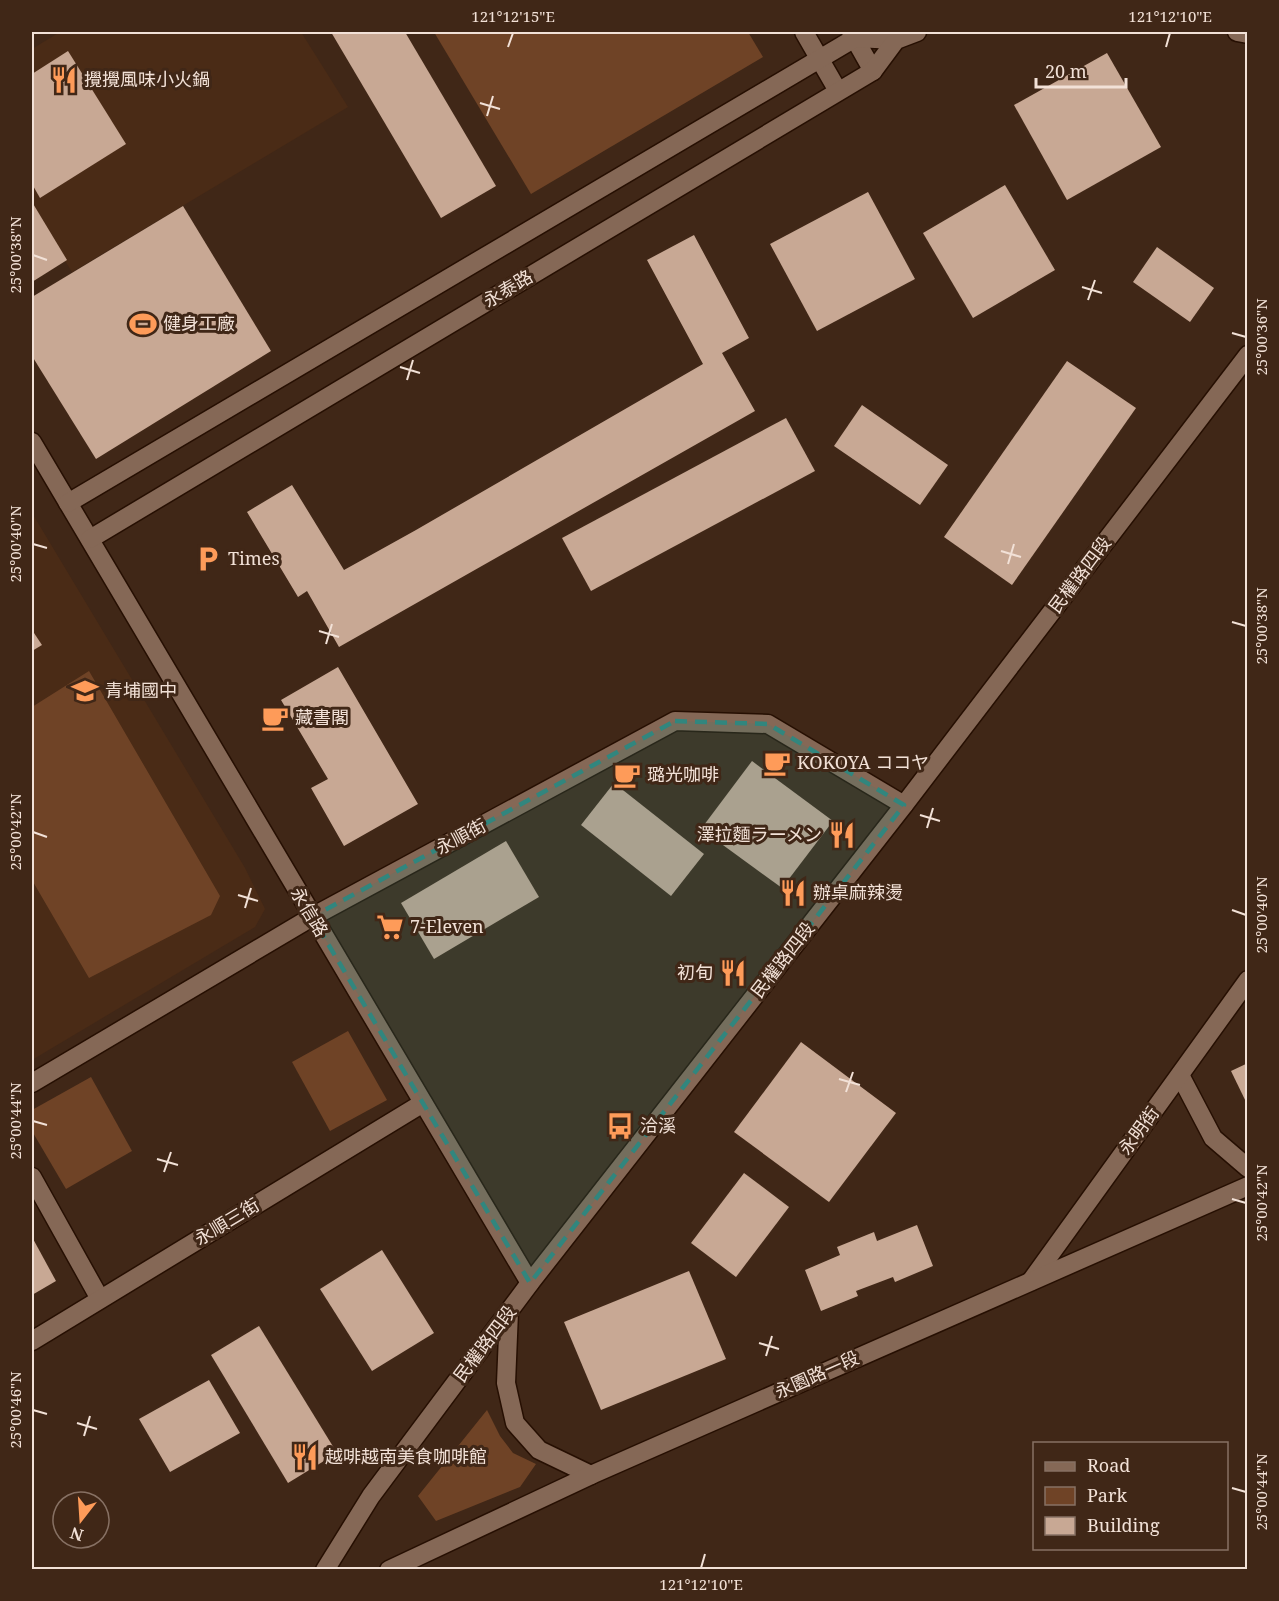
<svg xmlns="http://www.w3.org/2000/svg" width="1279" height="1601" font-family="'Noto Serif','Noto Sans TC','Noto Sans JP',serif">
  <rect width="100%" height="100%" fill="#402717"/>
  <g fill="#4a2b16">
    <polygon points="60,32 301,32 348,107 72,272 32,208 32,49"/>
    <polygon points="32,513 245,868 265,909 255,927 32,1060"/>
  </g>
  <g fill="#6f4326">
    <polygon points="434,32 748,32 763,57 531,194"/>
    <polygon points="89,671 220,896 211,915 89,978 32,880 32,753 34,751 32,746 32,707"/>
    <polygon points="348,1031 387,1100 330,1131 292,1062"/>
    <polygon points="91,1077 132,1151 66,1189 32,1131 32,1110"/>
    <polygon points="487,1410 500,1436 513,1453 536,1464 520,1487 436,1521 418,1496"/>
  </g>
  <g fill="#c8a894">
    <polygon points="331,32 405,32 496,186 441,218"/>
    <polygon points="68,51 126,144 40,198 32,184 32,74"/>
    <polygon points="1107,53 1161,147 1067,200 1014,105"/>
    <polygon points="1005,185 1055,270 973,318 923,233"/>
    <polygon points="868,192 915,279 817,331 770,244"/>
    <polygon points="32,202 67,260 32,282"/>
    <polygon points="183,206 271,351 96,459 32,356 32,297"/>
    <polygon points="694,235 749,338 722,353 755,411 339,647 307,591 298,597 247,512 292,485 344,570 416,530 703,364 647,260"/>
    <polygon points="1157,247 1214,288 1190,322 1133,282"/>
    <polygon points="1067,361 1136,408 1012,585 944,537"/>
    <polygon points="862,405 948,465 920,505 834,446"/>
    <polygon points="786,418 815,471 591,591 562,538"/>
    <polygon points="32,630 42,645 32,651"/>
    <polygon points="338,667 418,804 344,846 311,788 328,779 281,700"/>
    <polygon points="752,761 833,821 782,888 701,829"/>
    <polygon points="614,783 704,854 671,896 581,825"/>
    <polygon points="506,841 539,897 434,959 401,903"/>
    <polygon points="801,1042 896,1113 829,1202 734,1132"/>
    <polygon points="1248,1063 1248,1106 1231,1071"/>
    <polygon points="744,1173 789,1207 736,1277 691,1243"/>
    <polygon points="917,1225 933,1266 895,1282 893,1277 856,1291 858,1296 821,1311 805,1270 840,1255 837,1247 874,1232 877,1241"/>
    <polygon points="32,1237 56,1281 32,1295"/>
    <polygon points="382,1250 434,1333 372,1371 320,1289"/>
    <polygon points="689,1271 726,1359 601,1410 564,1322"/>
    <polygon points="259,1326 337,1453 288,1483 211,1355"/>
    <polygon points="209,1380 240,1433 170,1472 139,1419"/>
  </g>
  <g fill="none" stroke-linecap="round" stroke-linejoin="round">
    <defs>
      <g id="minor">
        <polyline points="804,32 838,91"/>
        <polyline points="851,32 873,71"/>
        <polyline points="1237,32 1248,34"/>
        <polyline points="32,442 530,1283"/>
        <polyline points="68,503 855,38 896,40"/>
        <polyline points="90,539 873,71 896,40 917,32"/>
        <polyline points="1180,1075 1213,1138 1248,1168"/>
        <polyline points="32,1083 312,917 675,721 768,724 904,805"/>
        <polyline points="32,1177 100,1299"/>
        <polyline points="1031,1281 1248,980"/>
        <polyline points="509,1312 506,1383 515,1423 539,1450 591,1475"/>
        <polyline points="32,1341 423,1103"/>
        <polyline points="325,1570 371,1496 530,1283 904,805 1248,355"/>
        <polyline points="389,1570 591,1475 1248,1186"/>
      </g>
    </defs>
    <use href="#minor" stroke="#260f02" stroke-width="21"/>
    <use href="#minor" stroke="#856856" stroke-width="18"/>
  </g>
  <path fill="#31867e" fill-opacity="0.2" stroke="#31867e" stroke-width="4.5" stroke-dasharray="12 8" stroke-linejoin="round" d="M675 721 768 724 904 805 530 1283 312 917Z"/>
  <path fill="none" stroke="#f2e1d7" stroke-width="2" d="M508 47 513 33M1166 47 1170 33M480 103 500 109M487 116 493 96M33 255 47 260M1082 287 1102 293M1088 300 1095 280M1232 333 1246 337M400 367 420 373M407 380 413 360M33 544 47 548M1001 551 1021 557M1008 564 1014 544M1232 622 1246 626M319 631 339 637M326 644 332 624M920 815 940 821M927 828 933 808M33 832 47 837M238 895 258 901M245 908 251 888M1232 910 1246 915M839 1079 860 1085M846 1092 853 1072M33 1121 47 1125M157 1159 178 1165M164 1172 171 1152M1232 1199 1246 1203M759 1343 779 1349M766 1356 772 1336M33 1410 47 1414M77 1423 97 1429M84 1436 90 1416M1232 1488 1246 1492M701 1568 705 1554"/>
  <defs>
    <symbol id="restaurant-bare" viewBox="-9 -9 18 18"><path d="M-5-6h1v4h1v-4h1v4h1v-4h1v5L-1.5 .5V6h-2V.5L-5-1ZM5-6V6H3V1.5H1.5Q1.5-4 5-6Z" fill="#fe9b59" stroke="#402717" stroke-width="2.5" paint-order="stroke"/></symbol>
    <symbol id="stadium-bare" viewBox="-9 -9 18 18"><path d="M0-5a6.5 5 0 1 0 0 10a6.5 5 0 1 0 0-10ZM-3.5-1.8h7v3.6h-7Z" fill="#fe9b59" stroke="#402717" stroke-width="2.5" paint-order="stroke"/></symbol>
    <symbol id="parking-bare" viewBox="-9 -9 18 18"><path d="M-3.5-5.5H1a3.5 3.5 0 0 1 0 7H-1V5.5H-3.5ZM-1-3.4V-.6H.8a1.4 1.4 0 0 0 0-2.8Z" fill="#fe9b59" stroke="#402717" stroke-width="2.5" paint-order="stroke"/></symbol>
    <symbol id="school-bare" viewBox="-9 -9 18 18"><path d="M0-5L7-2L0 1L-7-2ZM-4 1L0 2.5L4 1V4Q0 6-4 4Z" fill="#fe9b59" stroke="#402717" stroke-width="2.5" paint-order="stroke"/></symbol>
    <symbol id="cafe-bare" viewBox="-9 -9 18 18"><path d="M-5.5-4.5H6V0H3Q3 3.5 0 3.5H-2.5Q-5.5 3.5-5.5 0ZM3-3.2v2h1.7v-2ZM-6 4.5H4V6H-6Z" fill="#fe9b59" stroke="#402717" stroke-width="2.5" paint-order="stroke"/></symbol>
    <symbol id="supermarket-bare" viewBox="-9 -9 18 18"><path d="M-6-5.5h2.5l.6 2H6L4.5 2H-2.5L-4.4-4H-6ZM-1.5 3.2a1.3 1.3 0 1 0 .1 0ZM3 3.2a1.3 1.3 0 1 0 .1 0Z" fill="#fe9b59" stroke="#402717" stroke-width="2.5" paint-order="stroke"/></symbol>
    <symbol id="bus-bare" viewBox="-9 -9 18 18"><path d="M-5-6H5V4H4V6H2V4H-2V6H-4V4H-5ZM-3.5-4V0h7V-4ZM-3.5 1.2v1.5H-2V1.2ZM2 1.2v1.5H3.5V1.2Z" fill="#fe9b59" stroke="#402717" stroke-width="2.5" paint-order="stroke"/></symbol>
  </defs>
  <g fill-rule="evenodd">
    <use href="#restaurant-bare" x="45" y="61" width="38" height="38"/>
    <use href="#stadium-bare" x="124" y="305" width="38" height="38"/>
    <use href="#parking-bare" x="189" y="540" width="38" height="38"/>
    <use href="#school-bare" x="66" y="672" width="38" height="38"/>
    <use href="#cafe-bare" x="256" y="699" width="38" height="38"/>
    <use href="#cafe-bare" x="758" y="744" width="38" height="38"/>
    <use href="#cafe-bare" x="608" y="756" width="38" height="38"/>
    <use href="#restaurant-bare" x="823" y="816" width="38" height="38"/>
    <use href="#restaurant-bare" x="774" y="874" width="38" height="38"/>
    <use href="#supermarket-bare" x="371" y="908" width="38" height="38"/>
    <use href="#restaurant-bare" x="714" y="954" width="38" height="38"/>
    <use href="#bus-bare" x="601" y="1107" width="38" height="38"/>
    <use href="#restaurant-bare" x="286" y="1438" width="38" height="38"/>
  </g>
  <g text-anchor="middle" stroke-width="6" stroke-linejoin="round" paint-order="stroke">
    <g font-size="18" fill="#f2e1d7" stroke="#402717" text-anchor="start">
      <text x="84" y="86">攪攪風味小火鍋</text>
      <text x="163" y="330">健身工廠</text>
      <text x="228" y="565">Times</text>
      <text x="105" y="697">青埔國中</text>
      <text x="295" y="724">藏書閣</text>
      <text x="797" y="769">KOKOYA ココヤ</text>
      <text x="647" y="781">璐光咖啡</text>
      <text x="822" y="841" text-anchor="end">澤拉麵ラーメン</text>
      <text x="813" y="899">辦桌麻辣燙</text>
      <text x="410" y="933">7-Eleven</text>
      <text x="713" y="979" text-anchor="end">初旬</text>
      <text x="640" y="1132">洽溪</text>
      <text x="325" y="1463">越啡越南美食咖啡館</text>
    </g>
    <g font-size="18" fill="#f2e1d7" stroke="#402717">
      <text transform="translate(508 289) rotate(-31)" y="6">永泰路</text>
      <text transform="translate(1080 575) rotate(-53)" y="6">民權路四段</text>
      <text transform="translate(461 837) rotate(-28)" y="6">永順街</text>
      <text transform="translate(309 912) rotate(59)" y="6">永信路</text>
      <text transform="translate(783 960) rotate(-52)" y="6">民權路四段</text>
      <text transform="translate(1139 1131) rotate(-54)" y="6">永明街</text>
      <text transform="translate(227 1222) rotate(-31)" y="6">永順三街</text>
      <text transform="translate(485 1344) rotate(-53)" y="6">民權路四段</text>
      <text transform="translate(817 1375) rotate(-24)" y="6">永園路一段</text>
    </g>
  </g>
  <rect width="1279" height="1601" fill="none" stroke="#402717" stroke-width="66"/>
  <rect x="1033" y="1442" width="195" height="108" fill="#402717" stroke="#877164" stroke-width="1.5"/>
  <rect x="1045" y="1462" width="30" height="9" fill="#856856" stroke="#877164" stroke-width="1.5"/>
  <text x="1087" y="1472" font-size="18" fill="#f2e1d7">Road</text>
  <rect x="1045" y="1487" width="30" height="18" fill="#6f4326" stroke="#877164" stroke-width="1.5"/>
  <text x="1087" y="1502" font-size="18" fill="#f2e1d7">Park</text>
  <rect x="1045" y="1517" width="30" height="18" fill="#c8a894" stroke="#877164" stroke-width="1.5"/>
  <text x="1087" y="1532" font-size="18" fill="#f2e1d7">Building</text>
  <g transform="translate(81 1520) rotate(197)"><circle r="28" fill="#402717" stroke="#877164" stroke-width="1.5"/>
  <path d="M0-4.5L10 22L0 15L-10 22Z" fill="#fe9b59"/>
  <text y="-9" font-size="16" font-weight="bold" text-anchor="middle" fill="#f2e1d7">N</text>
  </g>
  <path d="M1036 78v9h90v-9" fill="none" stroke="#f2e1d7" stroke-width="3"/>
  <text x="1045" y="78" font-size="18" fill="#f2e1d7" stroke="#402717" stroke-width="4.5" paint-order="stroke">20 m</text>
  <rect x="33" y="33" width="1213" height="1535" fill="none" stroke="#f2e1d7" stroke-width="2"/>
  <g font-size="15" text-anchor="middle" fill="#f2e1d7">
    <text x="513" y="22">121°12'15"E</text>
    <text x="1170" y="22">121°12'10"E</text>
    <text transform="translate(16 255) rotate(-90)" y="5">25°00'38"N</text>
    <text transform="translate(1262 337) rotate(-90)" y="5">25°00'36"N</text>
    <text transform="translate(16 544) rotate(-90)" y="5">25°00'40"N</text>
    <text transform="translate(1262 626) rotate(-90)" y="5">25°00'38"N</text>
    <text transform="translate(16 832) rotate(-90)" y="5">25°00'42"N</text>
    <text transform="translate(1262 915) rotate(-90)" y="5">25°00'40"N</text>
    <text transform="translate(16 1121) rotate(-90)" y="5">25°00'44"N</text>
    <text transform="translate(1262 1203) rotate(-90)" y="5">25°00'42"N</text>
    <text transform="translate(16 1410) rotate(-90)" y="5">25°00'46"N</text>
    <text transform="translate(1262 1492) rotate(-90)" y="5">25°00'44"N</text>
    <text x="701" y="1590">121°12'10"E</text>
  </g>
</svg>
